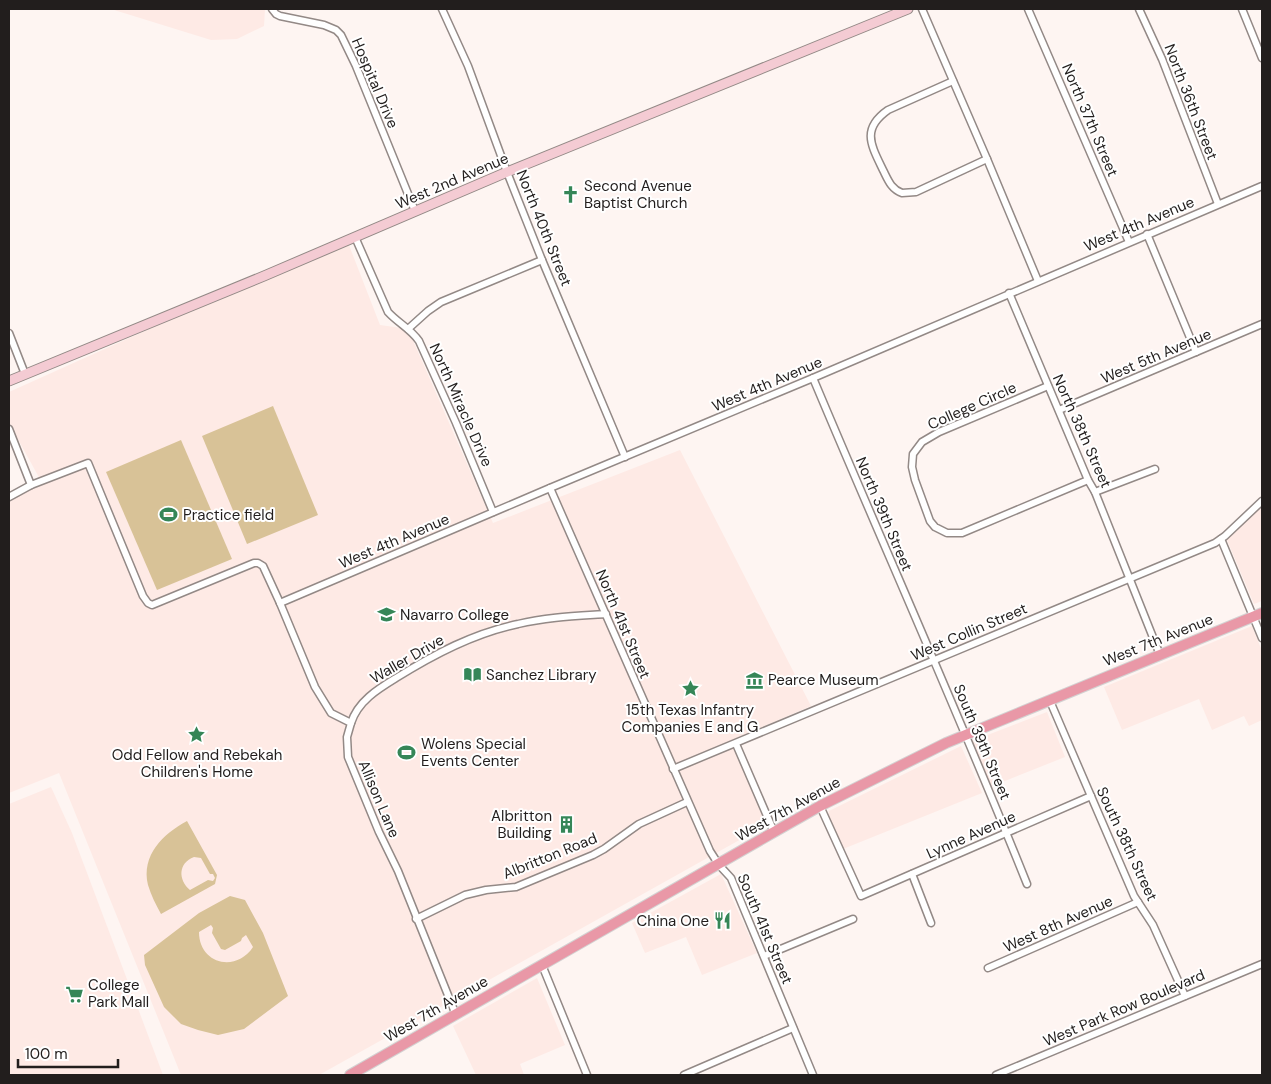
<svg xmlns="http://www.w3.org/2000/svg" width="1271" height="1084" font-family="'DM Sans',sans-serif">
  <rect width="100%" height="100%" fill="#fef5f2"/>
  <g fill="#feeae5">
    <polygon points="111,9 265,9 264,26 237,39 211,40"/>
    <polygon points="347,240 380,325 408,329 493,523 680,450 811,706 734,739 770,823 319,1075 181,1075 59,773 9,793 9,495 41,481 9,423 9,392"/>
    <polygon points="1262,506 1262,601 1254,604 1227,540"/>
    <polygon points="1252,626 1262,651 1262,720 1249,726 1244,716 1212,730 1199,699 1122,730 1104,687"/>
    <polygon points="1047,712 1065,757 990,787 972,741"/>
    <polygon points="961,746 982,793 843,849 828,817 829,811"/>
    <polygon points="51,787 72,833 163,1075 9,1075 9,804"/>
    <polygon points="721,874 757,953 702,975 686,937 645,953 632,923"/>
    <polygon points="537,978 565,1045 520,1064 524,1075 476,1075 453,1026"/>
  </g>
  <g fill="#d8c297" fill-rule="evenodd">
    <polygon points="273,406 318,515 247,544 202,436"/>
    <polygon points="181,440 232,559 157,590 106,472"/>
    <path d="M187 821 217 875 215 884 161 914C156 905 151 895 148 885 141 855 163 834 187 821ZM194 857 201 858 210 874H213L215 878 213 881 208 880 190 890C178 880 178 863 194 857Z"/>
    <path d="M230 896 245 900 263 933 288 996 244 1029 218 1035 198 1030 181 1024 164 1007 145 965 144 955 199 913ZM211 925 213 928 212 933 221 949 225 950 241 941 242 938 246 935 253 947C236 973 199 964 199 932Z"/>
  </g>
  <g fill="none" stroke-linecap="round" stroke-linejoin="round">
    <defs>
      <g id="street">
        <polyline points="272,9 276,14 280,16 324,25 336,30 341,35 356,66 415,211"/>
        <polyline points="442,9 468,66 507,172 542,260 625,457"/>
        <polyline points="922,9 987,159 1038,281"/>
        <polyline points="1028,9 1129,242"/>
        <polyline points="1139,9 1162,59 1218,204"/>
        <polyline points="1242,9 1262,58"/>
        <path d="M953 81 888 110C861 129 871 145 883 170 888 180 891 189 902 193L916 192 987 159"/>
        <polyline points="1147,234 1196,352"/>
        <path d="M355 237 388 312C398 323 411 329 419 341L456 423 493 512"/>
        <polyline points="1009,293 1088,480 1095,492 1160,655"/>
        <polyline points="408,329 428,311 441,302 542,260"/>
        <polyline points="9,333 25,374"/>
        <path d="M813 378C884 547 959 714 1027 884"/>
        <polyline points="1048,386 939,432 922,442 913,454 912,467 915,480 930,521 935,527 947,533 962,533 1088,480"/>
        <polyline points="1059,410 1262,324"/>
        <polyline points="9,429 31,485"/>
        <polyline points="550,488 710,851 719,865 731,878 813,1075"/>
        <polyline points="1095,492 1155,469"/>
        <polyline points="9,497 31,485 88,463 143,596 148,603 152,605 254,563 258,563 263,566 280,603 315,687 331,713 351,723 347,737 348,757 379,832 398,871 456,1015"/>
        <polyline points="1221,539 1262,638"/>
        <polyline points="280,603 550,488 813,378 1262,186"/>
        <polyline points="1050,701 1134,896 1153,925 1185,996"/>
        <path d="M351 723C358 701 378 689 396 678 434 654 474 633 518 624 547 617 576 616 606 614"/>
        <polyline points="736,744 774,832"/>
        <polyline points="673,769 1215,543 1225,536 1262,501"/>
        <polyline points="820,806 861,896 1091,796"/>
        <polyline points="912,874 931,923"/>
        <polyline points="416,919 465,895 486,890 516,887 593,855 604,849 639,824 687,802"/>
        <polyline points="764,956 853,919"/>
        <polyline points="542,965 587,1075"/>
        <polyline points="988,968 1138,902"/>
        <polyline points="684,1075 793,1028"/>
        <polyline points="996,1075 1262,964"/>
      </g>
      <polyline id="secondary" points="9,381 264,276 507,172 908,9"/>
      <polyline id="primary" points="350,1075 774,832 820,806 946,743 1262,613"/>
    </defs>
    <use href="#street" stroke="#938986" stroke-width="9"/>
    <use href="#secondary" stroke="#938986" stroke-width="11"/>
    <use href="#primary" stroke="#d3d2d2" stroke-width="12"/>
    <use href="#street" stroke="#fff" stroke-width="6"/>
    <use href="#secondary" stroke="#f4cbd3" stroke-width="9"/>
    <use href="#primary" stroke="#e998a7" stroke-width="10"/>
  </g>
  <defs>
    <symbol id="church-bare" viewBox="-9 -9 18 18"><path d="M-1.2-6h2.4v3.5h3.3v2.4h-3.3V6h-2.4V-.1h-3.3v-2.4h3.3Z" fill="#358657" stroke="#fff" stroke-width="2.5" paint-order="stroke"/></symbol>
    <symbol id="stadium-bare" viewBox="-9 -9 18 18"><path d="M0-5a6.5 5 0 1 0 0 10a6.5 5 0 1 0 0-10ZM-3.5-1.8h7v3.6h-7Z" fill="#358657" stroke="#fff" stroke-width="2.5" paint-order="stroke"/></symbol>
    <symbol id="university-bare" viewBox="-9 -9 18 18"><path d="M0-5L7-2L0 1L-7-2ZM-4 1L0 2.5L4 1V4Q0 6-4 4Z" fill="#358657" stroke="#fff" stroke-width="2.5" paint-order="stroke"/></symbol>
    <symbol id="library-bare" viewBox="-9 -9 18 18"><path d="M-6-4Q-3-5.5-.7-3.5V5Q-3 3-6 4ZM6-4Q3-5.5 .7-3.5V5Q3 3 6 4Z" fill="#358657" stroke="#fff" stroke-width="2.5" paint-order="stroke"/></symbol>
    <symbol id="museum-bare" viewBox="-9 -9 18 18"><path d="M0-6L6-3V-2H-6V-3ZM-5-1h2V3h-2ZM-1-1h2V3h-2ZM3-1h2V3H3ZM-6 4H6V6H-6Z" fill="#358657" stroke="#fff" stroke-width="2.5" paint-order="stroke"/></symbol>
    <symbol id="sight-bare" viewBox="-9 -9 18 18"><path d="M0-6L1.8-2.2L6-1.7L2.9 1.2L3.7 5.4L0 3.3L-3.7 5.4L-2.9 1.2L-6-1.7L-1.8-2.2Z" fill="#358657" stroke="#fff" stroke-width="2.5" paint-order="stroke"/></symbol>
    <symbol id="building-bare" viewBox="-9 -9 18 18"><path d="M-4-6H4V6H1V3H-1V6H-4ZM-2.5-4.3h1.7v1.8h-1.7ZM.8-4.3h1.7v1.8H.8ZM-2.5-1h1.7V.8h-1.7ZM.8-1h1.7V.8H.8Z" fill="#358657" stroke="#fff" stroke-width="2.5" paint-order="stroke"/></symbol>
    <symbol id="restaurant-bare" viewBox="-9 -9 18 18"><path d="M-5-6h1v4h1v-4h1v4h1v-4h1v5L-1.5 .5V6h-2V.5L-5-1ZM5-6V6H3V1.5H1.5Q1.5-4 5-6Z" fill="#358657" stroke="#fff" stroke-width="2.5" paint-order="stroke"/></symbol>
    <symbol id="supermarket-bare" viewBox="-9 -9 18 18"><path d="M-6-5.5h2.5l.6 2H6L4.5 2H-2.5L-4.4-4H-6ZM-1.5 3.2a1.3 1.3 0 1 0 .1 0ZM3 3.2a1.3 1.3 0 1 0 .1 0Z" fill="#358657" stroke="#fff" stroke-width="2.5" paint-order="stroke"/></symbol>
  </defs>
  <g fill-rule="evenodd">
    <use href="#church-bare" x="558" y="182" width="25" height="25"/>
    <use href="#stadium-bare" x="156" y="502" width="25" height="25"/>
    <use href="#university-bare" x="374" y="602" width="25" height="25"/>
    <use href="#library-bare" x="460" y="662" width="25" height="25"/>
    <use href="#museum-bare" x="742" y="668" width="25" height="25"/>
    <use href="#sight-bare" x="678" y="676" width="25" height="25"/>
    <use href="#sight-bare" x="184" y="722" width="25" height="25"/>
    <use href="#stadium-bare" x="394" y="740" width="25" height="25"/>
    <use href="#building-bare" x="554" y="812" width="25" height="25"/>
    <use href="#restaurant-bare" x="710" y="908" width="25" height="25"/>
    <use href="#supermarket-bare" x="62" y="982" width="25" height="25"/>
  </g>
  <g text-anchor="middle" stroke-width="4" stroke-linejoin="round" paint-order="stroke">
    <g font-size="15" fill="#221e1d" stroke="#fff">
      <text transform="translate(375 83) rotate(67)" y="5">Hospital Drive</text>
      <text transform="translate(1191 102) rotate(69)" y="5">North 36th Street</text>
      <text transform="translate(1090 120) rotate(67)" y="5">North 37th Street</text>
      <text transform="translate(452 181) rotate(-23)" y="5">West 2nd Avenue</text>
      <text transform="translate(1139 224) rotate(-23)" y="5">West 4th Avenue</text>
      <text transform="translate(544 228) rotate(68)" y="5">North 40th Street</text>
      <text transform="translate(1156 356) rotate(-23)" y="5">West 5th Avenue</text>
      <text transform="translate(767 384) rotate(-23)" y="5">West 4th Avenue</text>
      <text transform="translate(461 405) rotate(66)" y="5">North Miracle Drive</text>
      <text transform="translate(972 406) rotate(-24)" y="5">College Circle</text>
      <text transform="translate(1082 431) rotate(66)" y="5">North 38th Street</text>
      <text transform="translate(884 514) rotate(67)" y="5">North 39th Street</text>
      <text transform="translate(394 541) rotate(-23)" y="5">West 4th Avenue</text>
      <text transform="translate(623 624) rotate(67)" y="5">North 41st Street</text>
      <text transform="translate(969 632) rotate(-23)" y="5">West Collin Street</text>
      <text transform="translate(1158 640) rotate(-22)" y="5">West 7th Avenue</text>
      <text transform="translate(407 659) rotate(-30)" y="5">Waller Drive</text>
      <text transform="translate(982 742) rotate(67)" y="5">South 39th Street</text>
      <text transform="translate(379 799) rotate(67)" y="5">Allison Lane</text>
      <text transform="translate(788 809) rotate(-29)" y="5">West 7th Avenue</text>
      <text transform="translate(971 835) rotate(-24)" y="5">Lynne Avenue</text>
      <text transform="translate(1127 844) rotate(65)" y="5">South 38th Street</text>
      <text transform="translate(550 856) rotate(-22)" y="5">Albritton Road</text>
      <text transform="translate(1058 924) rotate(-24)" y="5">West 8th Avenue</text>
      <text transform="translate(765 929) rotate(67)" y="5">South 41st Street</text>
      <text transform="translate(1124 1008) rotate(-23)" y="5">West Park Row Boulevard</text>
      <text transform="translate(436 1009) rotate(-30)" y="5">West 7th Avenue</text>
    </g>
    <g font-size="15" fill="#221e1d" stroke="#fff" text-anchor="start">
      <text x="584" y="191">Second Avenue<tspan x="584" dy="17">Baptist Church</tspan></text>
      <text x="183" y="520">Practice field</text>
      <text x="400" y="620">Navarro College</text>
      <text x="486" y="680">Sanchez Library</text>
      <text x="768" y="685">Pearce Museum</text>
      <text x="690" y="715" text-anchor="middle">15th Texas Infantry<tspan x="690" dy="17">Companies E and G</tspan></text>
      <text x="421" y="749">Wolens Special<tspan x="421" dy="17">Events Center</tspan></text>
      <text x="197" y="760" text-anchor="middle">Odd Fellow and Rebekah<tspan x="197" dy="17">Children's Home</tspan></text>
      <text x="552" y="821" text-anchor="end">Albritton<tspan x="552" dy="17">Building</tspan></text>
      <text x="709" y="926" text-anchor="end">China One</text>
      <text x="88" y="990">College<tspan x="88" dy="17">Park Mall</tspan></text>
    </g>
  </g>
  <rect width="1271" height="1084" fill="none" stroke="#221e1d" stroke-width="20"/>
  <path d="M18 1059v8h100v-8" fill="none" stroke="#221e1d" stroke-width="2.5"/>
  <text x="25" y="1059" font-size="15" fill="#221e1d" stroke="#ffffff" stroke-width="4" paint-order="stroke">100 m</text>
</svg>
